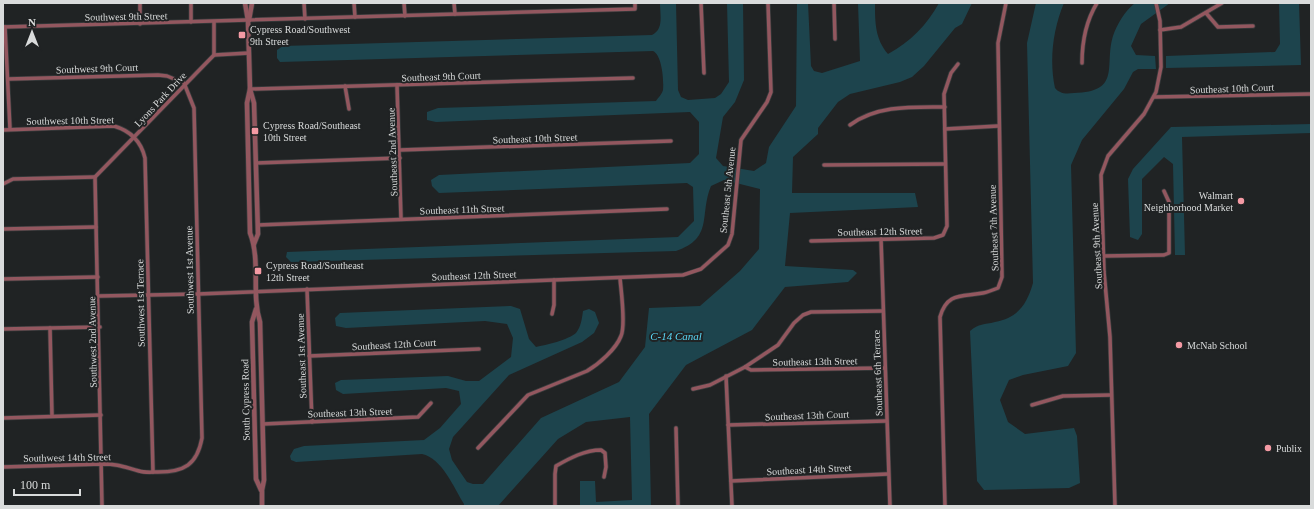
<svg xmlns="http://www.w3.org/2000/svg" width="1314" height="509" font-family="'Times New Roman',serif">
  <rect width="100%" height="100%" fill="#202324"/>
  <g fill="#1d444d">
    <path d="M660 3H676L678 90 681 97 688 100 715 98 721 94 729 82 727 3H743L744 80 735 102 723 117 716 158 723 166 754 171 766 163 769 147 796 106 797 3H808L811 66 814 71 822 73 860 61 858 3H875C875 22 875 39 888 54 910 42 927 25 939 3H972L962 24 955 28 924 66 912 77 900 82 850 94 838 102 818 128V134L793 157 792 193H915L918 207 790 213 785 266 853 270 857 273 848 282 785 287 752 330 686 365 649 414 651 506H580V481H595L596 502 632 500 630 417 586 422 558 439 498 506H464V504C454 488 442 458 422 454L296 462 291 460 290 456 294 449 304 446 424 440 440 428 461 404 459 391 446 388 343 394 336 390 335 383 341 380 448 376 466 381H479L511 357 513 338 507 324 485 321 346 328 336 326 335 318 340 313 511 306 520 309 529 339 536 347C546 345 568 340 576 333 581 327 582 318 583 311L589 309 595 312 599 323 594 333 582 342 509 375 453 437 449 449 452 460 467 482 473 484H483L541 418 619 382 645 347 649 308 700 306 740 271 759 249 760 189 724 180 711 186C699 215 714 238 676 251L291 262 286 257 287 252 678 237 694 221 693 187 687 183 439 193 432 186 431 180 439 175 690 163 699 154V122L690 112 436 122 427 120V112L438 108 656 101C658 98 662 94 663 90 664 80 662 55 653 51L280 62 277 58V50L283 46 652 35C664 29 660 15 660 3Z"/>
    <path d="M1036 3H1064C1053 29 1049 60 1055 88 1060 94 1066 94 1074 93 1122 92 1104 65 1113 36 1117 24 1125 11 1135 3H1170L1141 24 1131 46 1136 55 1155 56 1156 69H1138L1133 72 1124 89 1082 140 1071 165 1076 353 1068 366 1023 375 1009 380 1000 400 1008 422 1025 434 1074 428 1077 436 1080 483 1069 488 984 490 977 481 970 331C979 323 984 325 995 322 1018 318 1027 304 1033 283L1027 43Z"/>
    <polygon points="1279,3 1299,3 1301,65 1166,68 1166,56 1275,52 1280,44"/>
    <polygon points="1311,124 1311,133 1182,137 1185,255 1175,255 1173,164 1164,157 1142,179 1142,234 1138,240 1130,237 1128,179 1133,169 1171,127"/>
  </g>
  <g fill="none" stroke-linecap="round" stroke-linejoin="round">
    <defs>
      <g id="minor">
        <polyline points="304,3 305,19"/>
        <polyline points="354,3 355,17"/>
        <polyline points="404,3 405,16"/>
        <polyline points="454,3 455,14"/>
        <polyline points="701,3 704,73"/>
        <polyline points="834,3 835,39"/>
        <polyline points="1206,13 1218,27 1253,26"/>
        <polyline points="191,22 191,3"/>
        <polyline points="140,24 140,3"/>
        <polyline points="3,27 635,9 635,3"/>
        <polyline points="5,27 10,129"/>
        <polyline points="1160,30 1181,27 1222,3"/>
        <polyline points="214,55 249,53"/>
        <path d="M1082 63C1082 42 1086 21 1097 3"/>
        <polyline points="397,85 401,219"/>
        <polyline points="345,86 349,109"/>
        <polyline points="250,89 633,78"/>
        <polyline points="1154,97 1311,94"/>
        <path d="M850 125C877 105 912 107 945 107"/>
        <polyline points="945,129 998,126"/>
        <path d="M3 130 114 126C131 131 141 141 145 158L153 472"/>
        <polyline points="400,150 671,141"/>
        <polyline points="256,163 400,158"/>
        <polyline points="824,165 945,164"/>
        <polyline points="95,177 102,506"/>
        <polyline points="95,177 214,55 214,22"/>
        <polyline points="3,184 13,179 95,177"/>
        <polyline points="258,225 667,209"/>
        <polyline points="3,229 96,227"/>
        <polyline points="881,239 890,506"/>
        <polyline points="811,241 934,238 943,235 947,226 944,94 951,73 958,64"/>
        <polyline points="1103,256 1164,255 1169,253 1169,202 1164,191"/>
        <polyline points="3,279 98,277"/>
        <polyline points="307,289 312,422"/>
        <polyline points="99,296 198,294 683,275 701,269 728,245 732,234 741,140 767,102 771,92 768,3"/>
        <polyline points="552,314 554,305 554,280"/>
        <polyline points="50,328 52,416"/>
        <polyline points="3,329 100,327"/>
        <polyline points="309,356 479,349"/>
        <polyline points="745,367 751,370 884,368"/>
        <polyline points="726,376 732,506"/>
        <polyline points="693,389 710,385 745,367 778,345 794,323 803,315 811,312 883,311"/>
        <polyline points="1032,405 1063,396 1111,395"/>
        <polyline points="3,418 101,415"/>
        <polyline points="263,424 418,417 431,403"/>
        <polyline points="728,425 886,421"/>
        <polyline points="676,428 678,506"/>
        <path d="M478 448 528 395 587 371C599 364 616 349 621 336 626 325 621 291 620 278"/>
        <path d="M3 467 102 464C119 464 124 467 139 471 145 473 152 472 158 472 184 472 197 465 202 438L194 108 184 83 167 76 158 75 8 79"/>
        <polyline points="731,481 888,474"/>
        <path d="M555 506V474L556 466C570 458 585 450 601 450L605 453 606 467 604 477"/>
        <path d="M945 506 940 317C947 292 962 297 983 293 988 292 993 290 998 288L1002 277 998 43 1006 3"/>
        <polyline points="1115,506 1110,337 1104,272 1101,175 1108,156 1144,114 1156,92 1161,67 1160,21 1156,3"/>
      </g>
      <g id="tertiary">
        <path d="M245 3 248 21 250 89 247 103 250 233C261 261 251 293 260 322L264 480 262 490V506"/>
        <polyline points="249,20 252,3"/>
        <polyline points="250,89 254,103 258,234 254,244"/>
        <polyline points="256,309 252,322 256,479 261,490"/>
      </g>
    </defs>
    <use href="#minor" stroke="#3a3d3e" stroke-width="5"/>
    <use href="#tertiary" stroke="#3a3d3e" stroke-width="6"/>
    <use href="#minor" stroke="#93575f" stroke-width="3.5"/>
    <use href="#tertiary" stroke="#93575f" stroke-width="4.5"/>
  </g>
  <g fill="#f49aa4" stroke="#202324" stroke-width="1.5">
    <rect x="238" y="31" width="8" height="8" rx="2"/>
    <rect x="251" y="127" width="8" height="8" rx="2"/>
    <circle cx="1241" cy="201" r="4"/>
    <rect x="254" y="267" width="8" height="8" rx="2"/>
    <circle cx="1179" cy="345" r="4"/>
    <circle cx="1268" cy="448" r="4"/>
  </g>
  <g text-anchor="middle" stroke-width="4" stroke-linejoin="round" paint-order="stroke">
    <g font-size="10" fill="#d9dbdb" stroke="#202324">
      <text transform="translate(126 16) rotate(-1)" y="4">Southwest 9th Street</text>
      <text transform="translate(97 68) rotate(-2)" y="4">Southwest 9th Court</text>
      <text transform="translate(441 76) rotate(-2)" y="4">Southeast 9th Court</text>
      <text transform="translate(1232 88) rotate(-2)" y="4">Southeast 10th Court</text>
      <text transform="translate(160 99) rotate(-47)" y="4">Lyons Park Drive</text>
      <text transform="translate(70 120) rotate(-1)" y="4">Southwest 10th Street</text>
      <text transform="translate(535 138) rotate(-2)" y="4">Southeast 10th Street</text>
      <text transform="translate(392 152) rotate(-92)" y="4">Southeast 2nd Avenue</text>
      <text transform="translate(727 190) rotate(-84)" y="4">Southeast 5th Avenue</text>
      <text transform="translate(462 209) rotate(-2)" y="4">Southeast 11th Street</text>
      <text transform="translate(993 228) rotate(-92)" y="4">Southeast 7th Avenue</text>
      <text transform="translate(880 231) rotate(-1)" y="4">Southeast 12th Street</text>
      <text transform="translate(1096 246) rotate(-93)" y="4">Southeast 9th Avenue</text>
      <text transform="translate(189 270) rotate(-91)" y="4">Southwest 1st Avenue</text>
      <text transform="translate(474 275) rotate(-2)" y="4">Southeast 12th Street</text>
      <text transform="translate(140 303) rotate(-91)" y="4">Southwest 1st Terrace</text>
      <text transform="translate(92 342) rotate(-91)" y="4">Southwest 2nd Avenue</text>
      <text transform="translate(394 344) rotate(-3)" y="4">Southeast 12th Court</text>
      <text transform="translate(301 356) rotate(-92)" y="4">Southeast 1st Avenue</text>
      <text transform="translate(815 361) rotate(-1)" y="4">Southeast 13th Street</text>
      <text transform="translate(877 373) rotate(-92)" y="4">Southeast 6th Terrace</text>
      <text transform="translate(245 400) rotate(-91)" y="4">South Cypress Road</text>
      <text transform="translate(350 412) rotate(-2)" y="4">Southeast 13th Street</text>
      <text transform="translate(807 415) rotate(-2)" y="4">Southeast 13th Court</text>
      <text transform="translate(67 457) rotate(-1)" y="4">Southwest 14th Street</text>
      <text transform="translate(809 469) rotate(-3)" y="4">Southeast 14th Street</text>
    </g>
    <g font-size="10" fill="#d9dbdb" stroke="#202324" text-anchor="start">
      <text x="250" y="33">Cypress Road/Southwest<tspan x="250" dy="12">9th Street</tspan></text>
      <text x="263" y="129">Cypress Road/Southeast<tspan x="263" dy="12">10th Street</tspan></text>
      <text x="1233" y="199" text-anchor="end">Walmart<tspan x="1233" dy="12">Neighborhood Market</tspan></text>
      <text x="266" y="269">Cypress Road/Southeast<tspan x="266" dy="12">12th Street</tspan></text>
      <text x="1187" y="349">McNab School</text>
      <text x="1276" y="452">Publix</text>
    </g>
    <g font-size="11" font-style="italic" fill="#5ad8f6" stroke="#202324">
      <text x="676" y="340">C-14 Canal</text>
    </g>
  </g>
  <rect width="1314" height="509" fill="none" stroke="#d9dbdb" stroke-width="8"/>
  <g transform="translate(32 32)" stroke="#202324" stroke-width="3" paint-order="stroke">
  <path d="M0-3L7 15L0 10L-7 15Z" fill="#d9dbdb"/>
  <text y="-6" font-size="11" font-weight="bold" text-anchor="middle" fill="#d9dbdb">N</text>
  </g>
  <path d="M14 489v6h66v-6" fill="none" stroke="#d9dbdb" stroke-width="2"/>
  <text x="20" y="489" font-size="12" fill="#d9dbdb" stroke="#202324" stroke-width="3" paint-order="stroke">100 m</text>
</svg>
